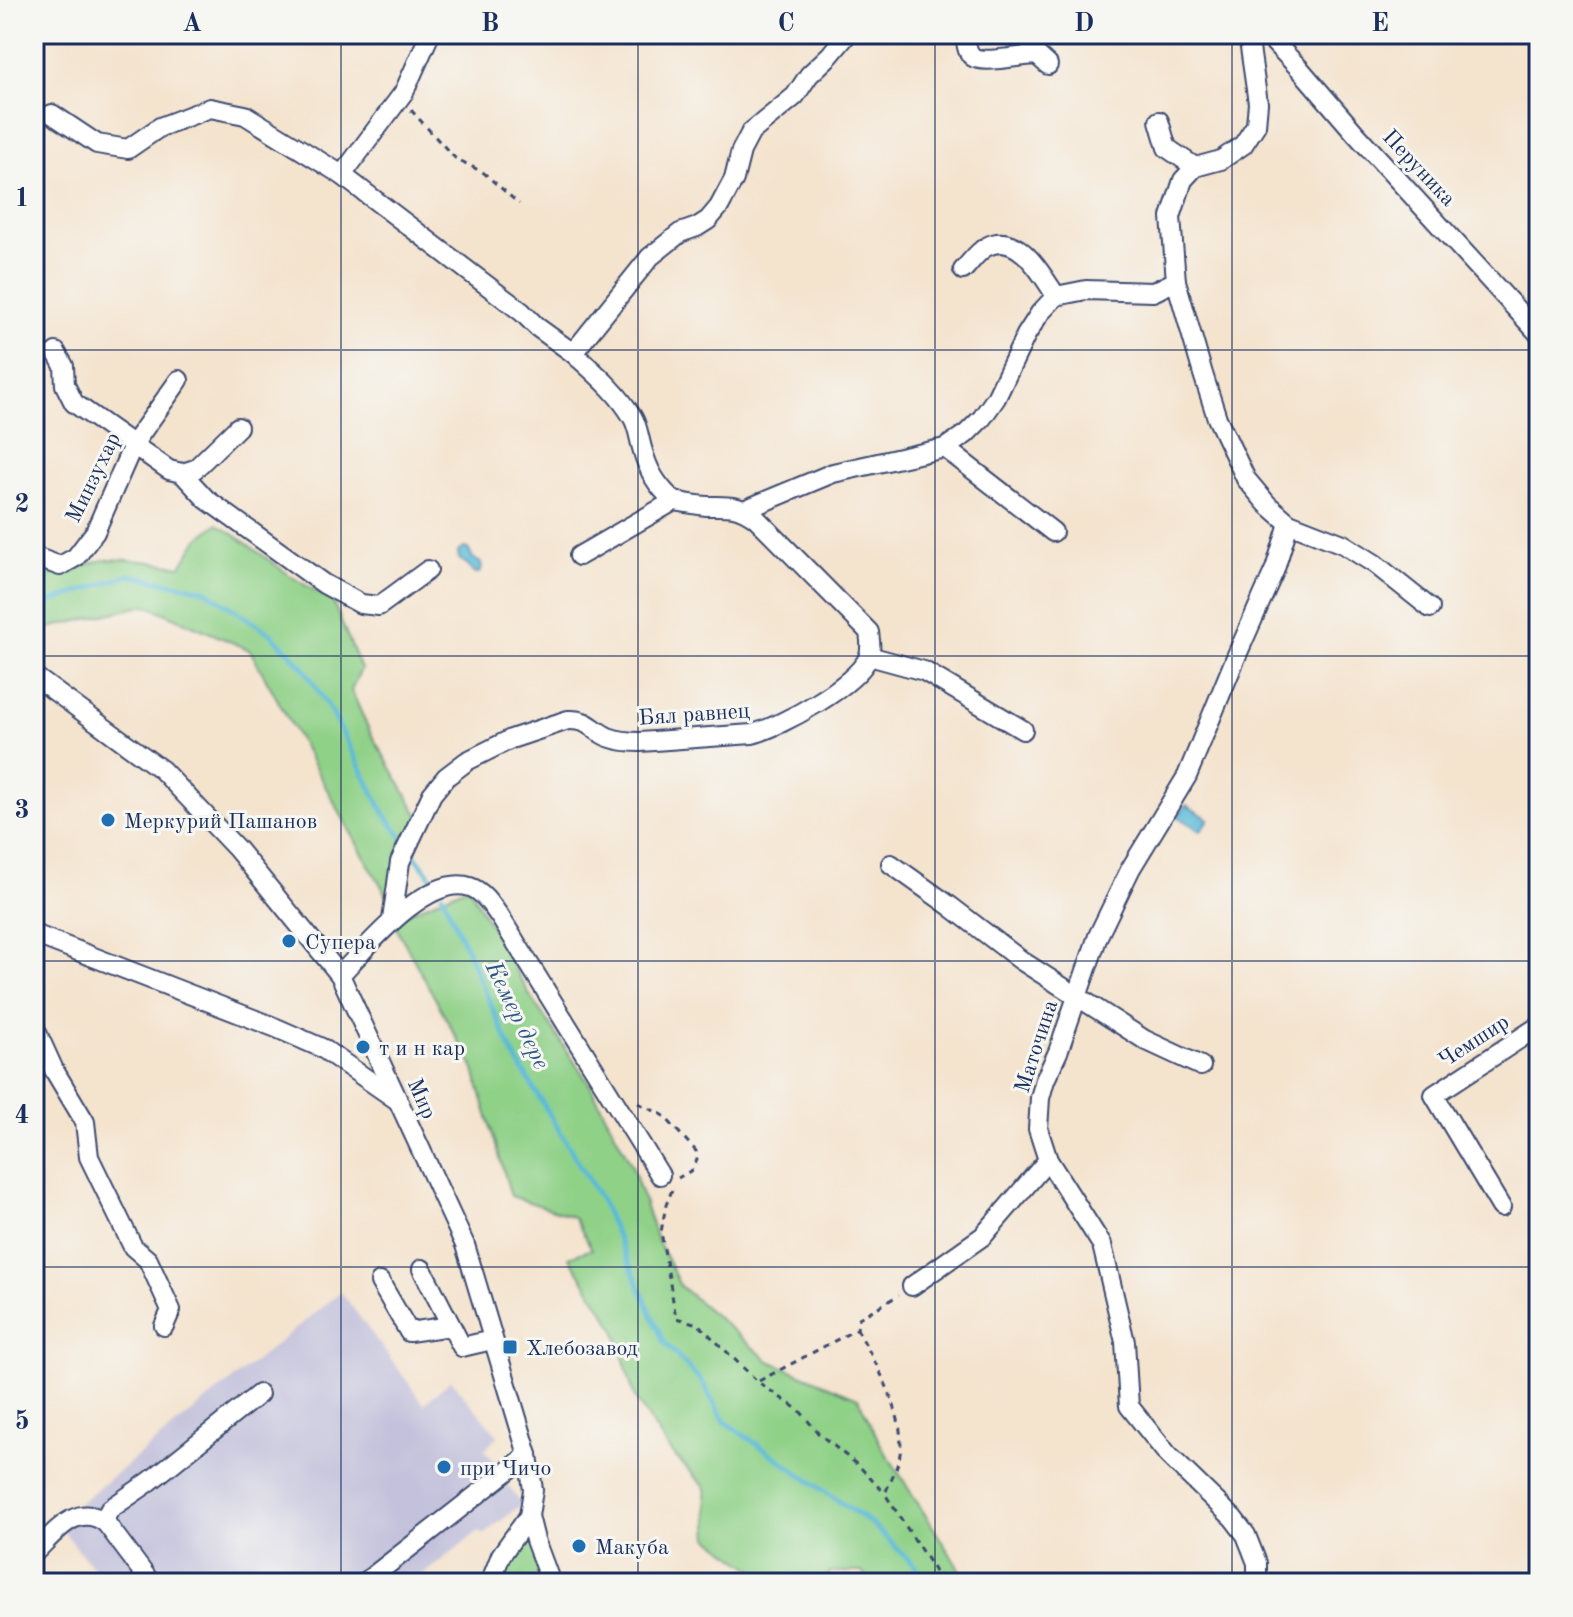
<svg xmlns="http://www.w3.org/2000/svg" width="1573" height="1617" font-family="'Old Standard TT',serif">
  <rect width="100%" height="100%" fill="#f6f6f2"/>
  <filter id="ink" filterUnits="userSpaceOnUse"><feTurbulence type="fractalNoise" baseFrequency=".0125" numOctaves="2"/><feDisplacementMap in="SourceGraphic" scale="16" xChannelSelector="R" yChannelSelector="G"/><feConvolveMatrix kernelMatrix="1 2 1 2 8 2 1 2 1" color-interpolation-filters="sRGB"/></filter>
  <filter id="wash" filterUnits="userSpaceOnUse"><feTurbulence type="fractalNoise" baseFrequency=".006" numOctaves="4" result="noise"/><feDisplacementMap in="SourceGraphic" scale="32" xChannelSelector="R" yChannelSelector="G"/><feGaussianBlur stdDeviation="1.8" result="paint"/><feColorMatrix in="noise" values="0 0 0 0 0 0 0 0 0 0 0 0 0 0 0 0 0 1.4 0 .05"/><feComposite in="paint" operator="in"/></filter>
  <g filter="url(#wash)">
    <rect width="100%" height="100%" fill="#f4e3cd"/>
    <polygon fill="#c3c1db" points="341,1292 424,1404 451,1380 498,1436 484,1450 499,1466 507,1485 522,1504 483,1535 479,1531 412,1583 105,1583 56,1522"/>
    <g fill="#90d188" stroke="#568073" stroke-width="2">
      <path d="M217 524 235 535 292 577 333 602 361 669 351 690 370 732 420 818 394 907 365 858 250 650 146 605 44 629 34 615V564C38 567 45 573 50 574 71 578 85 561 105 560 130 558 156 563 181 566L198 539Z"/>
      <polygon points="468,886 529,994 590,1085 632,1166 656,1237 680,1286 769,1361 858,1398 881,1445 950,1554 967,1583 869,1583 862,1572 830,1572 824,1583 773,1583 709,1538 706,1488 671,1452 635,1398 615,1329 569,1257 592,1249 574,1217 511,1196 473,1067 392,920"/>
      <polygon points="529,1516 551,1583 490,1583"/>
    </g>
    <g fill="#59b9d8" stroke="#3a749b" stroke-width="2">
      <polygon points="464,548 468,549 473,558 481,563 482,568 479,573 473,573 467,564 459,559 458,552"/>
      <polygon points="1186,805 1209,819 1201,831 1178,817"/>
    </g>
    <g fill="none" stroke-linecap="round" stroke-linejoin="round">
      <g stroke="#59b9d8" stroke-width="5">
        <polyline points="34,596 42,605 129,575 205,590 271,634 304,668 332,713 384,813 405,841"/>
        <polyline points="410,849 438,886"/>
        <polyline points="442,894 512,1052 601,1200 664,1342 702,1382 725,1422 872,1524 917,1568 922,1583"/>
      </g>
    </g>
  </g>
  <g filter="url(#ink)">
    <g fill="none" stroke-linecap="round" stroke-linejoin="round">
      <defs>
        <g id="minor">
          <polyline points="430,34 404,92 342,175 522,312 537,327 573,353 650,257 680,233 697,227 708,220 719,207 734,179 741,151 751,132 795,96 809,75 830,55 845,37"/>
          <path d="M966 34C966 42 966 52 973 57 983 64 1024 55 1037 55L1048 65"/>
          <polyline points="1266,34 1300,69 1356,134 1539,334"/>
          <polyline points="52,114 97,144 128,149 160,127 210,108 245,115 342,175"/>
          <polyline points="1159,121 1167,148 1195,167"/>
          <path d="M963 270C970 263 977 252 986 247 1018 229 1042 275 1056 296"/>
          <polyline points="1176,281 1203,374 1217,418 1246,479 1267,504 1289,523 1343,544 1375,564 1430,608"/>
          <polyline points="56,352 64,366 65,385 74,403 169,470 182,473 195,469 238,427"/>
          <path d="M573 353C595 373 618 392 633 418 638 427 639 438 642 448 648 471 657 486 674 501"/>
          <polyline points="945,448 1053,532"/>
          <polyline points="182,473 206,499 324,584 361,604 379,606 428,570"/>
          <polyline points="744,510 833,473 945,448 966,434 982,418 996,398 1026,335 1040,313 1056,296 1086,290 1153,292 1176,281 1171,217 1183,180 1195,167 1221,160 1243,145 1256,125 1258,103 1248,34"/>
          <polyline points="34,554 38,558 60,566 76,557 95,532 134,443 179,380"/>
          <polyline points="579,556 674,501"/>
          <polyline points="869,656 924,671 1023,730"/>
          <polyline points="34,676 162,770 237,849 340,975 465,1245 528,1455 533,1490 529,1516 535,1540 551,1583"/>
          <polyline points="891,864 950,906 1022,961 1145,1040 1201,1066"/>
          <path d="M392 920 400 862 432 794 446 777 467 761 511 739 568 720C589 719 592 730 608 737 619 741 629 742 640 742L752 734C781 727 856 685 868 658 872 649 870 641 869 632L756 518C737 504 728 506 707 506 696 505 685 503 674 501"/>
          <polyline points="34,934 274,1027 322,1048 397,1100"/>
          <path d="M340 975C366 948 427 873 470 887 483 891 492 906 500 917L660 1175"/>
          <polyline points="34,1026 54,1070 85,1122 89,1157 133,1247 148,1260 171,1310 164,1326"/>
          <polyline points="1501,1207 1434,1095 1539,1026"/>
          <polyline points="422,1269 462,1347 492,1340"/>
          <polyline points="380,1282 409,1332 451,1326"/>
          <polyline points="912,1286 983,1236 1048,1160"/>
          <path d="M35 1552C55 1533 77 1501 106 1523"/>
          <polyline points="151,1583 106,1523 106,1516 110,1509 149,1482 259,1394"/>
          <polyline points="364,1583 528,1455"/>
          <polyline points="490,1583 501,1555 529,1516"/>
          <polyline points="1257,1583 1257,1563 1246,1535 1233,1518 1168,1455 1129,1406 1125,1342 1102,1245 1048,1160 1038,1129 1040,1098 1045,1080 1058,1052 1098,936 1131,868 1187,776 1236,657 1275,569 1289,523"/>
        </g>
      </defs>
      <use href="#minor" stroke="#3c4a6f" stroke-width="22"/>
      <g stroke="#3c4a6f" stroke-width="3" stroke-dasharray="6 6" stroke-linecap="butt">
        <polyline points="411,110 439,141 455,158 484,173 519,204"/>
        <polyline points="638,1103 663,1115 696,1151 697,1160 692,1170 678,1178"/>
        <polyline points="672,1190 666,1205 661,1232 676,1318 698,1324 758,1382 800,1411 818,1433 860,1467 885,1494"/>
        <path d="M857 1329C876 1364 909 1418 899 1459 896 1471 889 1483 885 1494L934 1570 938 1583"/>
        <polyline points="759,1381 857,1329 859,1318 899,1295"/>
      </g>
      <use href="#minor" stroke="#fff" stroke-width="18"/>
    </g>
  </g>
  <path fill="none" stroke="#1b2f5e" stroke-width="2" stroke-opacity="0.55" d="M341 34V1583M638 34V1583M935 34V1583M1232 34V1583M34 350H1539M34 656H1539M34 961H1539M34 1267H1539"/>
  <g fill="#1f6fb2" stroke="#f6f6f2" stroke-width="3">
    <circle cx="108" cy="820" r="8"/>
    <circle cx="289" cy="941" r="8"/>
    <circle cx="363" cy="1047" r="8"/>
    <rect x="502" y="1339" width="16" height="16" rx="4"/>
    <circle cx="444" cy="1467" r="8"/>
    <circle cx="579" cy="1546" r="8"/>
  </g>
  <g text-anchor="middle" stroke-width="6" stroke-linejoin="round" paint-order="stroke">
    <g font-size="22" fill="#1b2f5e" stroke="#f6f6f2">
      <text transform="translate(1420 167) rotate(47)" y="8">Перуника</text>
      <text transform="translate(92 477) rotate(-64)" y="8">Минзухар</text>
      <text transform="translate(694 713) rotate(-4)" y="8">Бял равнец</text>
      <text transform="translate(1473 1040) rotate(-33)" y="8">Чемшир</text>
      <text transform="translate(1035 1046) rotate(-72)" y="8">Маточина</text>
      <text transform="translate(423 1098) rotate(66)" y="8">Мир</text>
    </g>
    <g font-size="22" fill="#1b2f5e" stroke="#f6f6f2" text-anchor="start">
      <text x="124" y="828">Меркурий Пашанов</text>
      <text x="305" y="949">Супера</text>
      <text x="379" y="1055">т и н кар</text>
      <text x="526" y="1355">Хлебозавод</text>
      <text x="460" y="1475">при Чичо</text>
      <text x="595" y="1554">Макуба</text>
    </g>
    <g font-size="24" font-style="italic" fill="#2e5883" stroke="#f6f6f2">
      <text transform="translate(518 1015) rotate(64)" y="8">Кемер дере</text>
    </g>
  </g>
  <rect width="1573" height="1617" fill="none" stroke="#f6f6f2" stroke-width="88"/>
  <rect x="44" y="44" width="1485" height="1529" fill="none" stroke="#1b2f5e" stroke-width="3"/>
  <g font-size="26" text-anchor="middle" font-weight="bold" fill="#1b2f5e">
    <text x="192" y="31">A</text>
    <text x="490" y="31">B</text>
    <text x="786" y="31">C</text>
    <text x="1084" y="31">D</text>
    <text x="1380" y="31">E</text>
    <text x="22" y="206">1</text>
    <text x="22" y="512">2</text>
    <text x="22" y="818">3</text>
    <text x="22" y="1123">4</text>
    <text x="22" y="1429">5</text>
  </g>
</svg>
